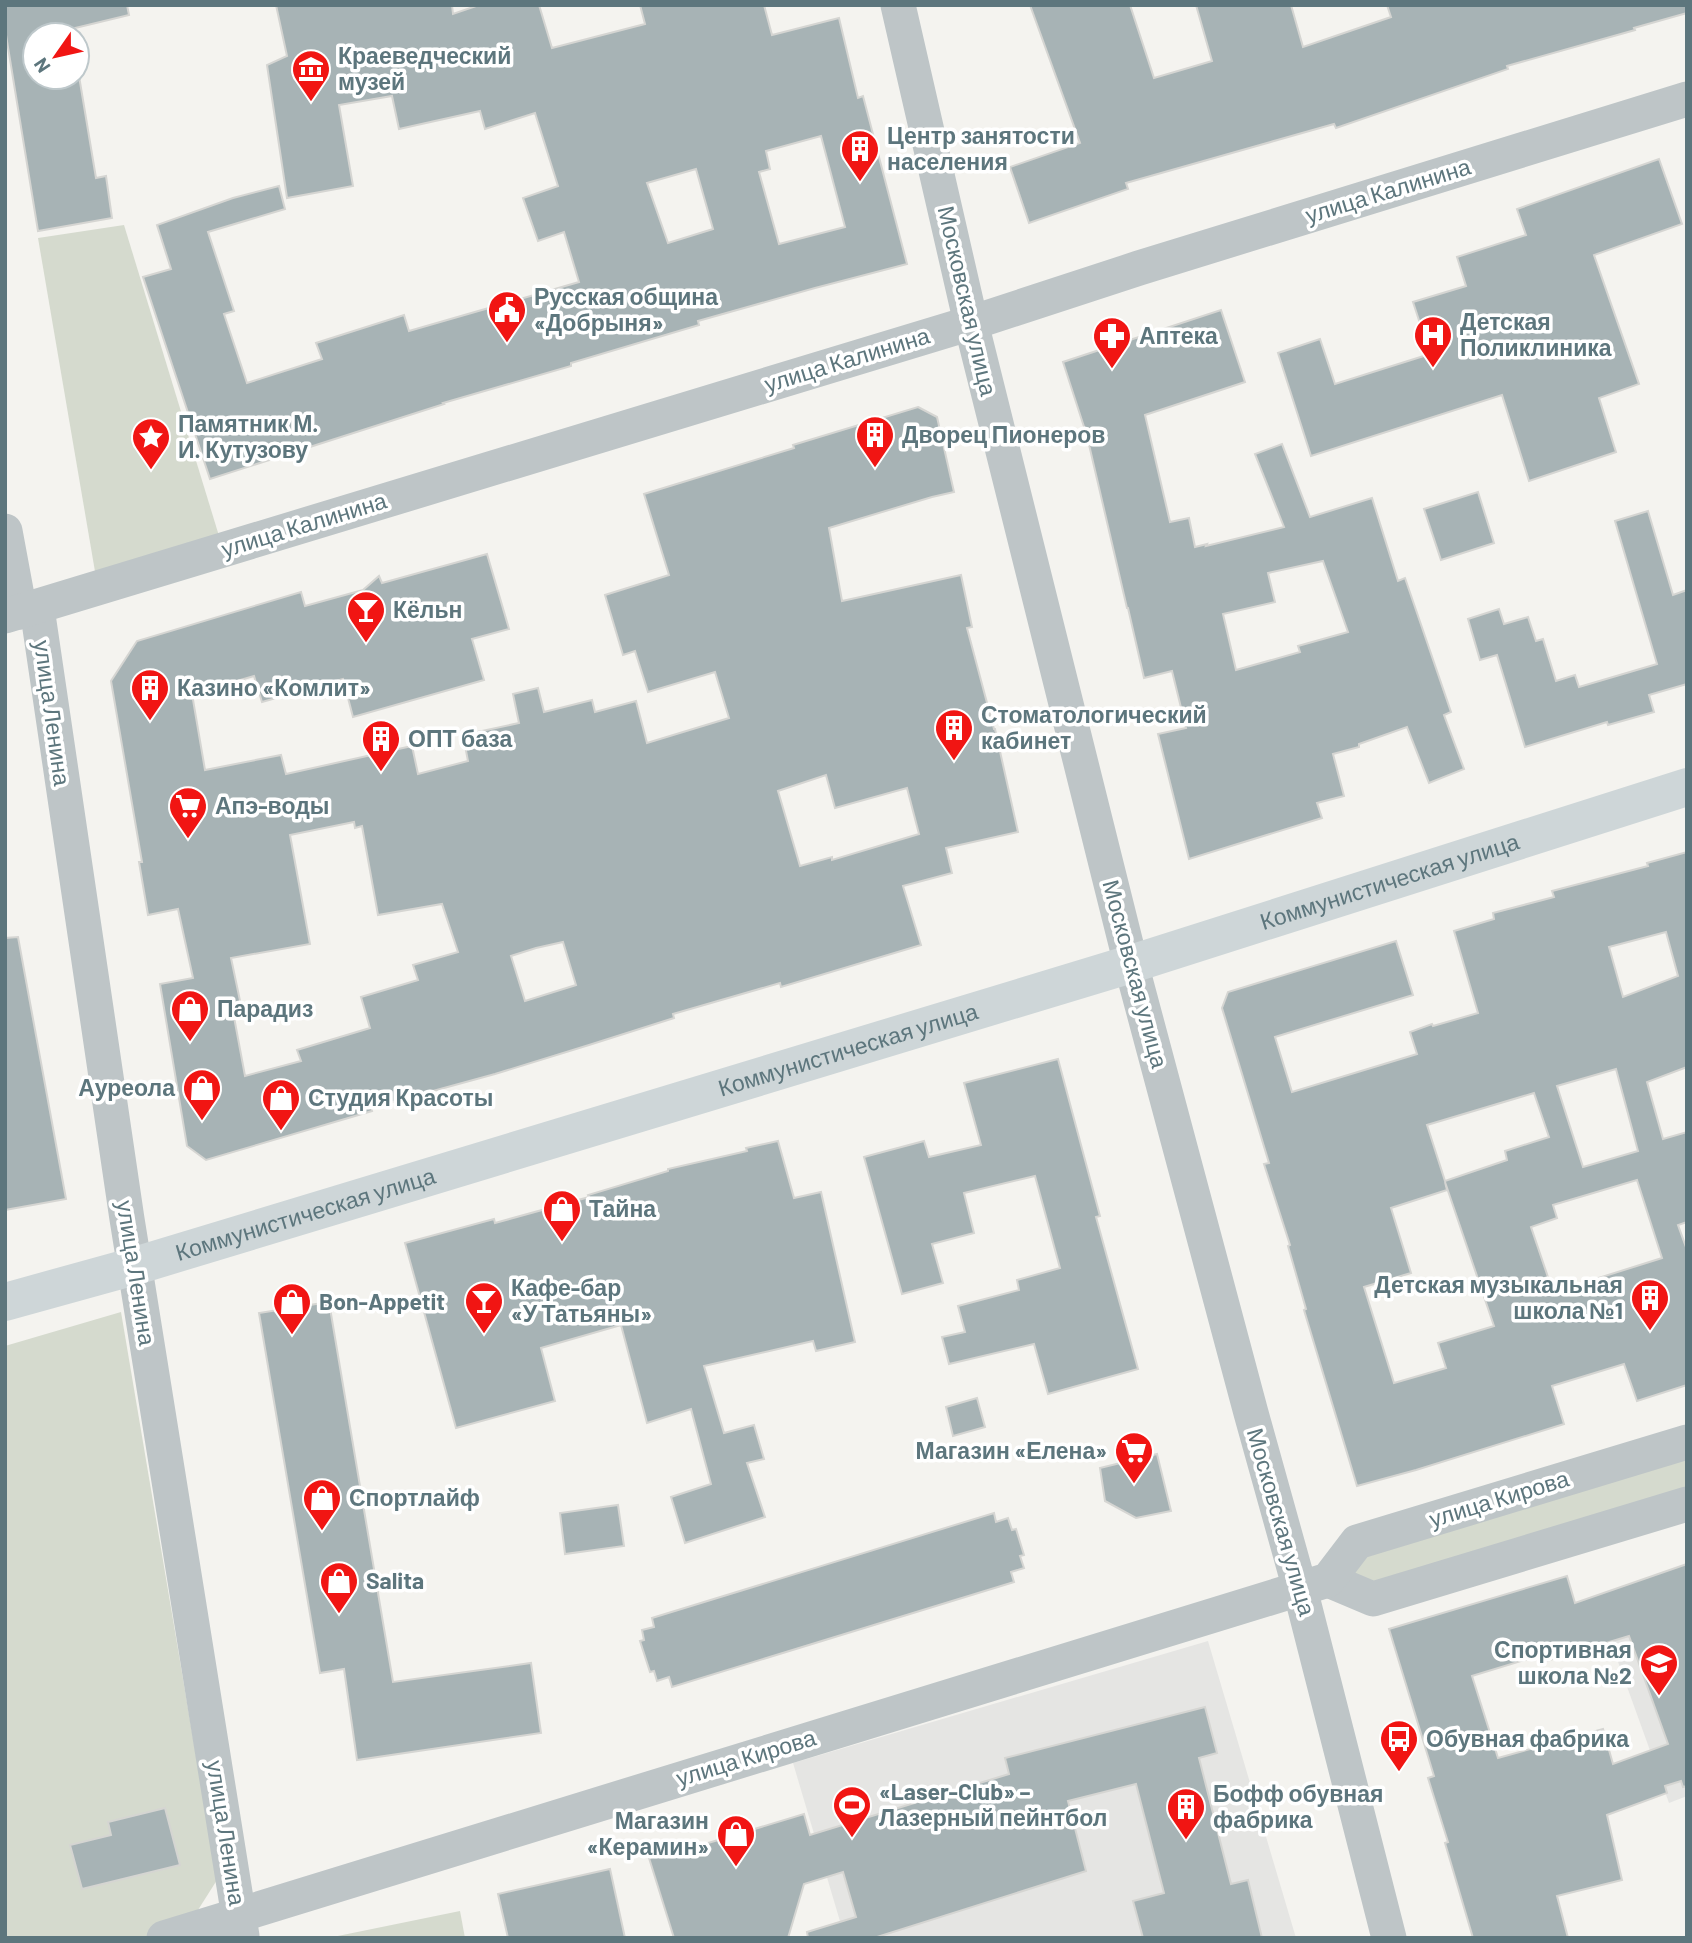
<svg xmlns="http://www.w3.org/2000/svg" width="1692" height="1943" font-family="Barlow,sans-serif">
  <rect width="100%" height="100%" fill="#f4f3ef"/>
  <g fill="#e5e5e3">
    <polygon points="1687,1565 1687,1796 1669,1803 1595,1598"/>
    <polygon points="1208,1641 1296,1938 845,1938 793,1763"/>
  </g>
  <g fill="#d5dace">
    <polygon points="124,225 223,549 98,589 38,238"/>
    <polygon points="121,1312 217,1880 184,1932 164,1938 5,1938 5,1346"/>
    <polygon points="1687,1442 1687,1504 1373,1599 1328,1580 1357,1542"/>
    <polygon points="460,1911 465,1938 328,1938"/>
  </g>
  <g fill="#a7b3b5" stroke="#d5d5d2" stroke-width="2" fill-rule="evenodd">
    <polygon points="5,5 127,5 129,15 71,29 72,35 35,35 35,77 77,77 77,64 96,178 106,176 112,218 38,231 5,29"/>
    <path d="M276 5H452L453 14 479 5H539L552 48 645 24 640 5H764L772 35 839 18 858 98 863 96 907 264 815 288 698 321 699 325 571 363V366L443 403 444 404 210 479 143 277 171 269 157 225 233 198 279 186 285 209 208 232 234 311 224 314 247 383 322 359 316 343 404 315 409 331 579 282 564 232 538 241 523 198 558 186 535 113 485 129 480 111 399 129 392 96 339 105 353 186 287 198 267 65 287 56ZM821 136 845 227 779 244 759 172 770 169 766 151ZM696 169 713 229 668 243 647 183Z"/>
    <polygon points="1030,5 1130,5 1154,78 1212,61 1196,5 1291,5 1303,47 1391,17 1387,5 1687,5 1687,13 1634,28 1635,30 1507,66 1508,69 1336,128 1334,124 1126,183 1128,189 1029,223 1010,167 1080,143"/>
    <polygon points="1659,159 1682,224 1594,255 1639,384 1599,398 1616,452 1529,481 1502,395 1311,456 1278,353 1320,339 1335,384 1430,354 1413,302 1466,286 1457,257 1526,235 1517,209"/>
    <path d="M1221 310 1245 382 1145 415 1170 522 1189 518 1195 547 1207 544 1206 546 1284 527 1255 454 1282 444 1310 517 1372 498 1398 581 1405 578 1451 712 1444 715 1464 769 1429 783 1407 727 1359 744V747L1333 754 1344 796 1317 803 1322 818 1189 859 1158 734 1186 728 1172 671 1144 678 1128 608H1127L1087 436 1063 362ZM1323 561 1348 632 1298 646 1300 652 1236 670 1223 614 1275 602 1268 573Z"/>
    <path d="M918 407 937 417 954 492 932 497 829 528 842 601 961 575 972 627 967 628 994 729H995L1018 832 946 848 952 873 903 886 921 945 781 987 780 983 673 1014 674 1018 589 1045 495 1074 371 1108 372 1111 206 1160 187 1146 160 984 193 978 178 909 148 915 139 862H142L111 681 137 641 301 592 305 606 363 590 379 576 382 583 487 554 509 629 472 639 484 680 353 717 343 679 262 702 254 676 192 694 205 770 281 755 286 774 412 746 418 774 468 761 463 735 519 723 513 694 538 688 544 712 592 700 595 712 636 701 647 743 729 718 715 672 648 692 635 651 623 655 605 595 669 575 644 494 794 448 793 445ZM826 775 835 808 907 788 919 834 832 860V857L800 866 778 791ZM354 822 355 828 362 826 378 915 442 904 458 952 413 965 418 980 361 997 370 1028 297 1050 301 1061 245 1076 234 1017 243 1015 231 958 310 944 290 835ZM563 942 576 985 525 1001 511 956 536 948Z"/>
    <polygon points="1478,492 1494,543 1441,560 1424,509"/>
    <polygon points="1648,511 1673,595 1687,590 1687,684 1649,695 1654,712 1608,725 1607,722 1525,747 1497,655 1480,660 1468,619 1499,609 1504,624 1528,617 1536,641 1543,639 1556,681 1575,675 1579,687 1657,664 1615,521"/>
    <path d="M1687 852V1067L1647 1082 1663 1139 1687 1132V1222L1678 1225 1687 1250V1385L1637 1401 1624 1364 1552 1386 1564 1424 1416 1470 1357 1486 1304 1310 1306 1309 1288 1246 1290 1245 1264 1164 1269 1163 1222 1008 1228 992 1396 941 1413 995 1275 1037 1292 1092 1417 1054 1410 1032 1432 1024 1433 1026 1478 1013 1454 931 1494 919 1493 913 1554 897 1552 891 1648 866 1647 863ZM1666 932 1678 976 1623 997 1609 947ZM1616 1069 1638 1151 1583 1167 1557 1086ZM1534 1093 1549 1137 1505 1151 1507 1160 1445 1181 1427 1125ZM1637 1180 1662 1258 1570 1287 1569 1281 1551 1286 1531 1227 1557 1218 1553 1205ZM1445 1182 1494 1326 1438 1343 1446 1368 1394 1383 1364 1287 1411 1273 1391 1208 1447 1190Z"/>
    <polygon points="18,937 66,1199 5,1210 5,938"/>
    <polygon points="1058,1059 1100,1216 1096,1217 1138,1369 1048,1394 1034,1344 949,1364 942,1337 965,1332 958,1306 1019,1290 1017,1280 1060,1268 1035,1176 964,1193 974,1233 932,1244 943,1283 902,1294 864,1157 924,1141 929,1157 981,1145 964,1083"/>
    <polygon points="778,1141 794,1198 821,1192 855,1342 816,1351 813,1341 704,1366 724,1433 754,1425 764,1459 747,1463 765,1517 685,1543 671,1497 711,1484 691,1409 647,1423 621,1325 541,1348 555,1401 456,1428 405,1243 494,1219 495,1223 589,1197 588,1195 668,1171 668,1169 747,1151 746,1148"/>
    <polygon points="329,1302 393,1682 531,1663 541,1733 357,1760 344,1669 320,1673 259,1313"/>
    <polygon points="977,1398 985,1427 953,1436 946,1407"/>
    <polygon points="1157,1454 1171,1511 1136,1518 1105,1501 1100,1468"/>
    <polygon points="618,1505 624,1546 565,1554 560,1513"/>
    <polygon points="994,1513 996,1522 1008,1518 1012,1530 1016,1529 1024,1555 1020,1556 1024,1568 1011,1572 1014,1582 672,1687 669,1677 657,1681 654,1671 650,1672 640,1641 644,1640 642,1630 654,1627 652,1618"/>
    <path d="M1687 1564V1786L1683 1787 1681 1781 1665 1786 1667 1793 1607 1815 1622 1880 1557 1896 1568 1938H1473L1445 1843 1448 1842 1428 1778 1434 1776 1389 1629 1567 1576 1575 1603ZM1629 1636 1668 1744 1613 1764 1603 1729 1498 1758 1472 1676 1541 1655 1543 1662Z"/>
    <polygon points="1205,1707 1217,1753 1199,1758 1231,1884 1248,1880 1262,1938 1143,1938 1133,1901 1164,1893 1136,1784 1068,1801 1086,1871 874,1938 808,1938 807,1932 856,1917 843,1872 804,1884 788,1938 674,1938 649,1858 694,1844 695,1847 804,1814 810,1835 1009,1774 1005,1758"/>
    <polygon points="165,1808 180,1865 82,1889 70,1845 111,1835 108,1822"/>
    <polygon points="610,1869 625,1938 508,1938 498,1894"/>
  </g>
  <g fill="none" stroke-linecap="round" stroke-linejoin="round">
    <g stroke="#bec5c7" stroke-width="35">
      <polyline points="898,5 971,323 1131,964 1251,1413 1300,1589 1389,1938"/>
      <polyline points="5,531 20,612"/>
      <polyline points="37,608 127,1219 242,1936"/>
      <polyline points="5,616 971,323 1139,268 1687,99"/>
      <polyline points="1328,1580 1373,1599 1687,1504"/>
      <polyline points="164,1938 1328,1580 1357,1542 1687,1442"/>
    </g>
    <path stroke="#ced6d8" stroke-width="38" id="s1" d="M5 1302 135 1266 366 1196 1131 964 1687 787"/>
  </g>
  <defs>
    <symbol id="museum-pin" viewBox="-11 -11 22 30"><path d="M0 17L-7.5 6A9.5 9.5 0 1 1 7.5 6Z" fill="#f11513" stroke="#fff"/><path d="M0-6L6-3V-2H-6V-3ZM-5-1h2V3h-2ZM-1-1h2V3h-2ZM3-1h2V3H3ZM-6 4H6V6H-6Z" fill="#fff"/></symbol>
    <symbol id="building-pin" viewBox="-11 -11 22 30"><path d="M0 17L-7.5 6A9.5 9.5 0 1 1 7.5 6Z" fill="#f11513" stroke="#fff"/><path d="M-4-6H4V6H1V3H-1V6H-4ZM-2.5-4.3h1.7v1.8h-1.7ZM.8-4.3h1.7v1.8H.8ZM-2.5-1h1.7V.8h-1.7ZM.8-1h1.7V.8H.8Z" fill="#fff"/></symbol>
    <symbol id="civic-pin" viewBox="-11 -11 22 30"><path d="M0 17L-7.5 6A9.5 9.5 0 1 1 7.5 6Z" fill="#f11513" stroke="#fff"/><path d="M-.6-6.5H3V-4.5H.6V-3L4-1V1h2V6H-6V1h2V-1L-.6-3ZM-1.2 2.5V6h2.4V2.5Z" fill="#fff"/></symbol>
    <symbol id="hospital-pin" viewBox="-11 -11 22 30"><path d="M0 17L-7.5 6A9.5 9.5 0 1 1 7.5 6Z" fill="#f11513" stroke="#fff"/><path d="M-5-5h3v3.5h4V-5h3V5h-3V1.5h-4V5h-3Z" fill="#fff"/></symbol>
    <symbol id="pharmacy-pin" viewBox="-11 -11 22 30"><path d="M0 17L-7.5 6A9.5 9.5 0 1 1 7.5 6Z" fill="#f11513" stroke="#fff"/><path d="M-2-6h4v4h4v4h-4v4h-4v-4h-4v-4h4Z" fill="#fff"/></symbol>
    <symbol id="sight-pin" viewBox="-11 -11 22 30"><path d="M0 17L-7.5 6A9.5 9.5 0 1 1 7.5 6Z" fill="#f11513" stroke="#fff"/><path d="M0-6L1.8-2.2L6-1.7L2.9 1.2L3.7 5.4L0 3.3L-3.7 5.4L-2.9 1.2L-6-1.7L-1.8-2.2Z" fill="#fff"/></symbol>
    <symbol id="bar-pin" viewBox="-11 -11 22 30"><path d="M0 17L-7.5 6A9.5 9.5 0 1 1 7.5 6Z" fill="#f11513" stroke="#fff"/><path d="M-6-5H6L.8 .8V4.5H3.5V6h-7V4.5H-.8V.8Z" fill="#fff"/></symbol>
    <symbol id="supermarket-pin" viewBox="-11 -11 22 30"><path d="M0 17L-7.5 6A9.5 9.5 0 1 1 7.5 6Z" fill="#f11513" stroke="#fff"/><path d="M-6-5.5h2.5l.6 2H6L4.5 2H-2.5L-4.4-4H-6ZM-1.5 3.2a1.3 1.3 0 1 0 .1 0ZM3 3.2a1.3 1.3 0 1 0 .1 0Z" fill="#fff"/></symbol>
    <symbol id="shop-pin" viewBox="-11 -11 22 30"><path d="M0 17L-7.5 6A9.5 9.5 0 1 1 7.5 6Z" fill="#f11513" stroke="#fff"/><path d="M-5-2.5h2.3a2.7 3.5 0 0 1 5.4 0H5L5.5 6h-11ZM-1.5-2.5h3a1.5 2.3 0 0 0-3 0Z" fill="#fff"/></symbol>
    <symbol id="school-pin" viewBox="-11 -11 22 30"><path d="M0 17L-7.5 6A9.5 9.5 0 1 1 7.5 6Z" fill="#f11513" stroke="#fff"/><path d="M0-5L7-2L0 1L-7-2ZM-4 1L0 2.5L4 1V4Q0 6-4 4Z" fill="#fff"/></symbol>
    <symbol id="bus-pin" viewBox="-11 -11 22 30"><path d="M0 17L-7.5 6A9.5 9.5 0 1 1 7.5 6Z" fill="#f11513" stroke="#fff"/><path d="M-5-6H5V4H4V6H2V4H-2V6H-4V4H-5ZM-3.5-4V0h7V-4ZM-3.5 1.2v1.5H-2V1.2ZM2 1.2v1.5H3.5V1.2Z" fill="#fff"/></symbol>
    <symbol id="stadium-pin" viewBox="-11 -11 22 30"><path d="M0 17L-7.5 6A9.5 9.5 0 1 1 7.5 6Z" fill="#f11513" stroke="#fff"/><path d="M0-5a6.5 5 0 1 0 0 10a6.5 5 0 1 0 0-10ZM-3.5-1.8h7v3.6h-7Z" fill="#fff"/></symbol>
  </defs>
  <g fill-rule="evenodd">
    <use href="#museum-pin" x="289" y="47" width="44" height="60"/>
    <use href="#building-pin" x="838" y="127" width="44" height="60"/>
    <use href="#civic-pin" x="485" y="288" width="44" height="60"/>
    <use href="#hospital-pin" x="1411" y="313" width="44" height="60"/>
    <use href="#pharmacy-pin" x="1090" y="314" width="44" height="60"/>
    <use href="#building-pin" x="853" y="413" width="44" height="60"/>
    <use href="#sight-pin" x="129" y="415" width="44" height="60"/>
    <use href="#bar-pin" x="344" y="588" width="44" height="60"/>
    <use href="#building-pin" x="128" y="666" width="44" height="60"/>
    <use href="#building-pin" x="932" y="706" width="44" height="60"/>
    <use href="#building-pin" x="359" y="717" width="44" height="60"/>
    <use href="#supermarket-pin" x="166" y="784" width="44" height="60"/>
    <use href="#shop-pin" x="168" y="987" width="44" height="60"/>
    <use href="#shop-pin" x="180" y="1066" width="44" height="60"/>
    <use href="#shop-pin" x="259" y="1076" width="44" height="60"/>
    <use href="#shop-pin" x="540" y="1187" width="44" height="60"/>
    <use href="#building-pin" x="1628" y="1276" width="44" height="60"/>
    <use href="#bar-pin" x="462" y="1279" width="44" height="60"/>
    <use href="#shop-pin" x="270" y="1280" width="44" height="60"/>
    <use href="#supermarket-pin" x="1112" y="1429" width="44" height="60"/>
    <use href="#shop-pin" x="300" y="1476" width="44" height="60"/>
    <use href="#shop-pin" x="317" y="1559" width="44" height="60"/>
    <use href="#school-pin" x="1637" y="1641" width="44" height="60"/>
    <use href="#bus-pin" x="1377" y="1717" width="44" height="60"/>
    <use href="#stadium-pin" x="830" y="1783" width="44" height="60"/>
    <use href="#building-pin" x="1164" y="1785" width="44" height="60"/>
    <use href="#shop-pin" x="714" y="1812" width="44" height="60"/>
  </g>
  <g text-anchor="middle" stroke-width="7" stroke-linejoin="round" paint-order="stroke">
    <g font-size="23" font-weight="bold" fill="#5d767d" stroke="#fff" text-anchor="start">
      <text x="338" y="64">Краеведческий<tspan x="338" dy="26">музей</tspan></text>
      <text x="887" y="144">Центр занятости<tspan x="887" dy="26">населения</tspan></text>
      <text x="534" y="305">Русская община<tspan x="534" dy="26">«Добрыня»</tspan></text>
      <text x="1460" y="330">Детская<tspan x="1460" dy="26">Поликлиника</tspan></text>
      <text x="1139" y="344">Аптека</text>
      <text x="178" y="432">Памятник М.<tspan x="178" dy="26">И. Кутузову</tspan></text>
      <text x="902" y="443">Дворец Пионеров</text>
      <text x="393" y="618">Кёльн</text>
      <text x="177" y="696">Казино «Комлит»</text>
      <text x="981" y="723">Стоматологический<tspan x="981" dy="26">кабинет</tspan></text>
      <text x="408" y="747">ОПТ база</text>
      <text x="215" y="814">Апэ-воды</text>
      <text x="217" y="1017">Парадиз</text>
      <text x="175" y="1096" text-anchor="end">Ауреола</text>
      <text x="308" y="1106">Студия Красоты</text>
      <text x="589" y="1217">Тайна</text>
      <text x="1623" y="1293" text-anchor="end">Детская музыкальная<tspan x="1623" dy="26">школа №1</tspan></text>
      <text x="511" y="1296">Кафе-бар<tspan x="511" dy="26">«У Татьяны»</tspan></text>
      <text x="319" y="1310">Bon-Appetit</text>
      <text x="1107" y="1459" text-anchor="end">Магазин «Елена»</text>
      <text x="349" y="1506">Спортлайф</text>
      <text x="366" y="1589">Salita</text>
      <text x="1632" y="1658" text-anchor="end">Спортивная<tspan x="1632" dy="26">школа №2</tspan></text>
      <text x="1426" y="1747">Обувная фабрика</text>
      <text x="879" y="1800">«Laser-Club» –<tspan x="879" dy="26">Лазерный пейнтбол</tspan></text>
      <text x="1213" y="1802">Бофф обувная<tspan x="1213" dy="26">фабрика</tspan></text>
      <text x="709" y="1829" text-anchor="end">Магазин<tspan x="709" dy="26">«Керамин»</tspan></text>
    </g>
    <g font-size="23" fill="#5d767d" stroke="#fff">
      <text transform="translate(1388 191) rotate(-17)" y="8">улица Калинина</text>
      <text transform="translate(967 301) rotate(77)" y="8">Московская улица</text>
      <text transform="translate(847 360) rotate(-17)" y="8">улица Калинина</text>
      <text transform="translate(304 525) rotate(-17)" y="8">улица Калинина</text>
      <text transform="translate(52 713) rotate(82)" y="8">улица Ленина</text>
      <text dy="8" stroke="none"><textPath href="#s1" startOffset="1447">Коммунистическая улица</textPath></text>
      <text transform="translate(1135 974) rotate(75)" y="8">Московская улица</text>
      <text dy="8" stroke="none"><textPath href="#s1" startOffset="880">Коммунистическая улица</textPath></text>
      <text dy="8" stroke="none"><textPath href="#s1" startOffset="313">Коммунистическая улица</textPath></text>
      <text transform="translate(136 1273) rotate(81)" y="8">улица Ленина</text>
      <text transform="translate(1499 1499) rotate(-17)" y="8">улица Кирова</text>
      <text transform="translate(1281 1522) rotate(74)" y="8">Московская улица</text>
      <text transform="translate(746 1758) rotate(-17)" y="8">улица Кирова</text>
      <text transform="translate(226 1833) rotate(81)" y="8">улица Ленина</text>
    </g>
  </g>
  <rect width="1692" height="1943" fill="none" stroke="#5d767d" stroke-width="14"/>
  <g transform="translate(56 56) rotate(236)"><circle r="33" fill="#ffffff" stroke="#bec8cb" stroke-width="2"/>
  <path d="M0-5L12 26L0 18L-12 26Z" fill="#f11513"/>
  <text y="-10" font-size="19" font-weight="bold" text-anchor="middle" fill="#5d767d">N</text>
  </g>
</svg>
